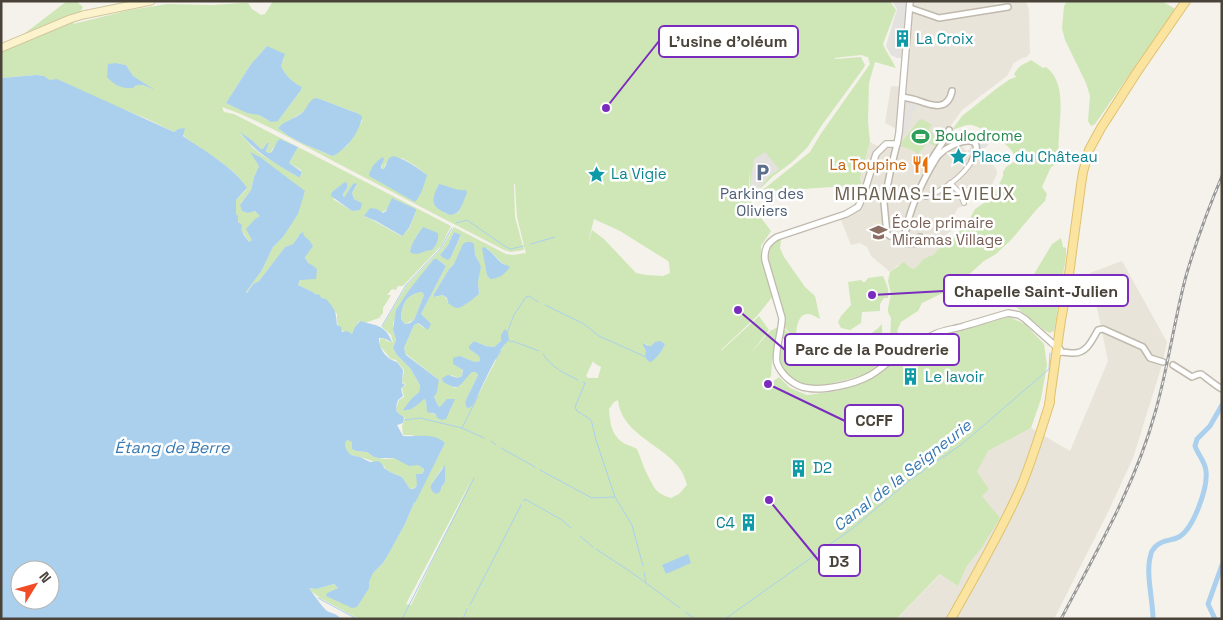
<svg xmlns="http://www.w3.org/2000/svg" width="1223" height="620" font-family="'Space Grotesk',sans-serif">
  <rect width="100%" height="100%" fill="#f5f2eb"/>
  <g fill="#e8e4d9">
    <polygon points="913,1 996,1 995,4 1009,3 1016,1 1026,1 1029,10 1030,53 1027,57 1022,58 1014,63 1007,76 962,110 940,141 943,149 958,141 967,152 971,159 976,152 980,153 994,166 996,169 997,174 993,182 992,190 985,196 971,196 967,200 967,204 958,208 953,217 942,222 941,224 944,227 951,223 956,224 959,227 948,233 946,236 951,244 938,249 934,256 921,262 918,267 913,269 908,266 898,265 890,272 871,256 867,247 860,243 851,245 841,220 840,213 850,208 858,200 862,185 860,180 870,142 877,146 895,139 895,128 885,123 891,86 906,87"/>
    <polygon points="1122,261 1167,342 1162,365 1133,458 1109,510 1054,619 896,619 941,574 958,586 967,566 980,549 957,509 988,451 1031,428 1070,451 1108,361 1090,273"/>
  </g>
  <polygon fill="#ede7d6" points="872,222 883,222 884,235 884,237 878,241 873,242"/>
  <g fill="#cfe7b6" fill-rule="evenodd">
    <path d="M67 1H76L83 7 73 24 130 10 167 4 213 5 242 3H248L252 9 261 15 265 14 273 1H890L896 10 883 44C886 52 892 60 896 68L875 62 869 83 868 122 870 142 860 179 862 185 760 192 810 152 820 135 870 64 868 58H870L861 55 834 58 836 59 861 57 865 65 863 69 822 125 807 148 791 163 772 177 760 189 750 191V171C747 202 753 207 771 231L761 246V259L773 296 757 316 721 350 723 351 722 350 759 316 769 330 751 353 770 331 780 326 772 361 771 376 768 380 772 382 779 377 790 388 807 395 837 391 871 377 897 357 929 338 951 334 987 322 1009 317 1025 324 1044 344 1047 365 1041 399 1031 428 988 451 977 472 989 489 982 496 1000 518 982 547 967 566 958 586 940 574 896 619H359L320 598 309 589V588L316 589 334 584 338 588 327 593 357 607 373 573 383 563 405 524 414 503 445 443 411 435H403L402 426 405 418 398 413 396 409 399 400 404 397 402 388 406 384 402 382 404 370 396 360 391 359 379 345 380 339 383 338 387 341 393 342 391 335 382 327 407 285 441 249 454 227 506 254 513 255 525 253 526 254 517 217 515 184H514L515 217 524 250 511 252 504 250C447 221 391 191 335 162 298 143 262 121 222 107L224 112 234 114 451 226 441 246 403 286H398L396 290 392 289 387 295H391L383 308V313L379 318 365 323 359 321 352 334C338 331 337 328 337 314L313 292 298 285 308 263 305 256 309 240 299 235 293 244 285 247 259 281 253 284 247 293 246 292 262 270 273 247 283 237 305 192 281 174 259 166 254 177 251 190 240 205 248 213 255 211 261 216 252 240 249 242C247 238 244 235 242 231 239 225 238 219 236 214V200L247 189C239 172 214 157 199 147 191 142 184 137 178 129L174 132 145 118 50 80 44 76 36 75 1 78V49L20 37ZM267 46 284 58 281 66C285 75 293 84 302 87L301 90 278 121 267 120 259 115 226 103 251 64ZM116 63 126 65 133 76 151 88 139 84 136 85ZM320 99 351 111 357 113 362 121 354 135 347 146 332 156C319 150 285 138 278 127L303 112ZM240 133 253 141 261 149H263L267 143 269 144 266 151V152L270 153 279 140H282L298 147 289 163 301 170 302 173 300 177H298L262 155 253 148ZM402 158 414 165 427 175 370 172 383 164 381 169H384L385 164ZM352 185H357L352 193 354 199 360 202 352 211 333 199 347 188 343 194 344 199ZM458 190 461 191 460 210 458 213 450 215 443 212ZM394 199 415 209 416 211 409 229 401 236 369 218 365 217 367 212C385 213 384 214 394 199ZM594 219 620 231 668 261 669 263 670 273 663 276 646 275 636 273 604 239 592 230 588 243ZM423 227 432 250H410L416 237ZM454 232 461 236 451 257 440 255 448 245ZM473 244 475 255 479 262 480 271 478 282 479 294 465 304 448 303 446 298 443 295 435 297 434 294 449 269ZM487 248 502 263 505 265 487 275ZM437 259 446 266 421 314 424 328 417 323 414 325 404 348 406 354 439 380 434 397 439 407 451 409 448 413 432 414 427 407 426 400 423 399 414 407 407 411 412 398 419 392 420 385 410 368 397 355 393 348 396 340 393 329V323L409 290ZM502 335 506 342 497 358 473 405 466 407 465 402 478 375 476 372H472L464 379 461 385 455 388 443 382 452 375 458 378 463 375 460 356 475 362 480 361 479 356 469 349 474 341 486 346 494 347 501 341ZM655 342 665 344 658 355 646 351 645 343 648 346H651ZM593 361 594 363 601 367 598 378H588L586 376ZM618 400C622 441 680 447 687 485L679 494 671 498C654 492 656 490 648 476 643 467 641 458 637 449 632 446 626 445 622 442 611 434 610 422 609 409L614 402ZM442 468 445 469V482L441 488 431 485ZM473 477 411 605 406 604Z"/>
    <polygon points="1067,1 1162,1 1175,9 1095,124 1091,126 1088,121 1090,96 1086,83 1065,40 1062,28 1064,6"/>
    <path d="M1031 60 1043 68 1046 67C1066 82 1060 113 1059 135 1058 145 1059 154 1058 163L1051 167 1042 187 1047 194 1045 201 1037 209 1011 240 996 254 984 261 965 278 941 294 922 303 918 311 901 322 897 331 903 344 895 351 886 356 890 343 891 318 888 312V308L891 294 888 281 890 272 904 262 908 266 913 269C918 267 918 265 921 262 924 258 930 256 934 255L938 249 951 244 954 237 969 220 975 209 993 197 1003 176V172L1006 167 1014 162C1015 158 1014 154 1012 151 1007 143 980 126 971 125 966 124 957 129 952 130L962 116 996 89 1010 79 1016 77 1014 74C1021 63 1022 66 1031 60Z"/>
    <polygon points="922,119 932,125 929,129 939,141 936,147 928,142 918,154 912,150 901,146 901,143 918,121"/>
    <polygon points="1061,238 1063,247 1066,248 1066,256 1054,331 1050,333 1044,330 1015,306 1052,244"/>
    <path d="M777 240H781L780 248 784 257 805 287 815 296 820 319C816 317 812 314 808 314 796 314 796 333 796 341L804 349 803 352 804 355 818 360 820 356C831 358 841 359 851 355L848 354 849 349 846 343C861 341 872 335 882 324L883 362 866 374 861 376 817 387H807L795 381 780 366 778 359 781 341C784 350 790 353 798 357L799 356 786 344 787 341 782 338 784 329 796 340 784 327 766 256C767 249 769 243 777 240Z"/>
    <path d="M883 276C886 283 890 290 888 298H884L880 304V311L862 312 861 323 850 330 841 328 838 322 841 316 851 305 848 282 861 280 863 282H865L868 278Z"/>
    <path d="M422 292 424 295 414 320 405 324 401 319C402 304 406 294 422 292Z"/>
    <path d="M348 440H350L352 442V449L356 451 367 452 374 457 385 459 397 458 399 460 413 465H418L424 469V471C423 473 422 474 420 476 417 482 419 488 410 489L402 477 392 473 385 469V467C374 461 363 457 351 455 347 451 344 447 346 441Z"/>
  </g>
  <g fill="#e4e2df">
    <polygon points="892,1 906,1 902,58 897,58 891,55 886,46 897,9"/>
    <polygon points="905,102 918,104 916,110 912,112 911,125 903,137 900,136"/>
    <polygon points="979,136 990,143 980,153 976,152 971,159 967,152 970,149 973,140"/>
    <polygon points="765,152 779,169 767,178 753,199 751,200 750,186 754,159"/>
  </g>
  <g fill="#abd0ee" fill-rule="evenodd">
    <path d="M267 46 285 54 281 66C285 75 293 83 302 87L301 90 278 121 271 122 259 115 247 113 226 103 251 64Z"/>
    <path d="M116 63 126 65 133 76 155 90C147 87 139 81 133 88 122 89 114 85 107 77L108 64Z"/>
    <path d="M36 75 44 76 50 80 57 79 174 132 178 129 185 128 183 136C203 150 234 167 247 188L236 200V214L238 216V222L242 225C240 232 245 236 249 242L252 240 246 229 255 219 260 216 255 211 248 213 242 211 240 205 251 190 254 177 259 166 250 152 260 157 305 191 298 214 283 237 273 247 262 270 246 292 247 293 253 284 259 281 285 247 293 244 300 234 303 232 304 236 309 240 313 246 305 257 308 263 312 265 317 269 316 279 300 280 298 285 313 292 315 294 320 295 321 298 326 299C335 309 336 311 337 325L341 327 342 332 347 331 352 334 355 327 360 321C376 326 385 324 392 342L383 338H379C378 348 387 360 397 362L403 370 402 383 405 384 401 389 403 396 398 400C395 410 395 412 404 417L403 423 397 425 403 436C416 437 434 432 445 443L415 503 413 502 414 503 405 524 389 553 383 563 373 573 369 582V588L357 607 352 608 326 596 327 593 338 588 334 584 316 589 309 588C312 592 323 608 327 611 333 614 336 613 341 619H1V78ZM348 440 352 442V449L356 451 367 452 374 457 378 458H394L409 466 418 465 424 469V471L422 474H416C416 481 420 489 410 489L402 477 392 473 385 469 381 463 378 461 370 462 360 457 351 455C347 451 344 447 346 441ZM20 570H50V600H20Z"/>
    <path d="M315 98 320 99 351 111 357 113 362 116C361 130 346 151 332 156 315 148 292 141 278 128 284 121 294 119 302 113 308 108 308 101 315 98Z"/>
    <path d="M240 132 253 141 261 149H263L267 143H269L266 151V152L270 153C275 150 275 142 280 139L298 147 289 163 302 172 300 177H298C277 164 254 152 240 132Z"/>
    <path d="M394 156C407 160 416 167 427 175 424 185 422 194 415 202L369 176C370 168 376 161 383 157L384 159 381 167V169H384L389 158Z"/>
    <polygon points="345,182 347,183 347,188 343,194 344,198 352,185 355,183 357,184 352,193 354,199 360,202 362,204 360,210 352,211 331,196 332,192"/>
    <path d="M439 184C448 186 457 191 466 190L467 193C465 197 460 211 458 212 457 213 452 215 450 215 431 207 430 202 439 184Z"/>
    <polygon points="392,198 416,209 416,211 409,228 402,236 376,221 364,216 370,208 377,209 383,213 386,211"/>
    <path d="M423 227 438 233C439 240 437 244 432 250 423 250 418 257 410 252 411 243 418 234 423 227Z"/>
    <polygon points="454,232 461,235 451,257 448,260 442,257 440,255 448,245"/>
    <path d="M466 242H471L474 244 475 255 479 262 481 267 478 282 479 294C474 298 462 309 456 308 455 308 448 303 448 303L447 298 443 295 434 297V294L449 269 454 264 463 244Z"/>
    <path d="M484 247C492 251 496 259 503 264 505 265 508 265 510 267 505 274 499 279 490 279L487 275 482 248Z"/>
    <path d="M434 259H437L446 266 421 314 431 324 428 330 418 323 414 325 404 348 406 355 439 380 437 392 434 397 439 407 441 406 447 399H455L446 419 442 420 437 418 436 414 427 412 426 401 424 399C418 404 411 412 403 410L412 398 419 392 420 385 410 368 397 355 393 348 396 340 393 329 396 310 409 290ZM422 292 424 295 414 320 410 323 405 324 401 319C402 304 406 294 422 292Z"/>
    <path d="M505 329 508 333 509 340C498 349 481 390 473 405L469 408 466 407 465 402 478 375 476 372H472C459 384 462 393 443 382L442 378 448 375 458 378 462 376 463 370 453 364V358L460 356 475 362 480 361 479 356 469 349V346L474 341 486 346 494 347 501 341V335Z"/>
    <path d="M660 341 665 344C662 351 657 358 651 362L648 361C645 358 645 355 646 351L643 345V343L648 346H651L655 342Z"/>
    <path d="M445 465V482L441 488 440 492 436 494C432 492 430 489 431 485Z"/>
    <polygon points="688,554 691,563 666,574 662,565"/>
  </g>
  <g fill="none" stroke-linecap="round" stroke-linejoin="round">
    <g stroke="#abd0ee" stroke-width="1">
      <polyline points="456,223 467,220 503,245 510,249 524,246"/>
      <polyline points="531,244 555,237"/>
      <polyline points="545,305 584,324 599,336 646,357"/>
      <polyline points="382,326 406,285 440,249 452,228"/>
      <polyline points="507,333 514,315 526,297 529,296 538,302"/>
      <polyline points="509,341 515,342 539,351"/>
      <path d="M543 354C552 368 564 373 578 380"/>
      <polyline points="496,359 501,351"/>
      <polyline points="583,382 585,383 575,407 577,411 590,419 592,423 596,440 615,497 632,525 643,566"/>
      <polyline points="404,420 420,418 462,428 478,396"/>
      <polyline points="462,428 484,438"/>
      <polyline points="491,441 496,445"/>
      <polyline points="501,448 535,467"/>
      <polyline points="540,470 592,498 614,497"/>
      <polyline points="524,501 525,499 562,520 571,528"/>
      <polyline points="580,536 593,547"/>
      <polyline points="596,549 631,572 680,608"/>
      <polyline points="644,572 646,583"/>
      <polyline points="318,598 357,619"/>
      <polyline points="470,605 521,505"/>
      <polyline points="685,612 695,619"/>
      <polyline points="402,619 474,478"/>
      <polyline points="463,619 467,609"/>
      <polyline points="725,619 853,528 910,480 962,444 1049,369 1050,353"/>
    </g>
    <g stroke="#abd0ee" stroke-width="5">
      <path d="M1153 619C1153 599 1145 572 1151 554 1151 551 1153 550 1155 547 1164 538 1170 542 1179 537 1194 528 1208 487 1206 471 1205 461 1198 455 1195 446L1197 439 1210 426 1222 405"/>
      <polyline points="1215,619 1208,604 1222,565"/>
    </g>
    <defs>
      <g id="pedestrian">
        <polyline points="950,183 960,193 964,203"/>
        <path d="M926 197C944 190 962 177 972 161"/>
      </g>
      <g id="minor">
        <polyline points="910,8 939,18 1008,7"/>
        <path d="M902 97C908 98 914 99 919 101 933 106 948 111 952 91"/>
        <path d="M897 144 891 168 884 203 887 234 890 236 904 240C908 214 918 190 931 167 934 163 936 157 940 154 952 142 989 129 972 161"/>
        <polyline points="929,170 929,166 930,162 948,134 949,130"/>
        <polyline points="920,239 935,240"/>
        <polyline points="900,240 907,244 919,243 920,237"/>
        <path d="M1060 349 1061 352C1065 352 1069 353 1074 353 1087 353 1092 340 1098 330L1103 329 1143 347 1150 358 1163 362"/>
        <path d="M1173 365 1192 377C1194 376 1199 374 1201 374 1203 375 1216 386 1222 389"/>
      </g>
      <path id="tertiary" d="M910 1 899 133 897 144H886L876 154 865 190 860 203 858 207 846 214 777 237C767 243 764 249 765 260L782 318C782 331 774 353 777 363 781 375 795 387 808 388 823 391 854 384 867 377 878 372 886 363 895 357 907 348 921 341 935 334 944 330 955 329 964 326 979 322 993 317 1008 313L1019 315 1025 319 1052 343 1057 347 1061 352"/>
      <polyline id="secondary" points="1,48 70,19 83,15 151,1"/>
      <g id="primary">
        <polyline points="1049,405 1061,320 1068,282 1081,185 1083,172 1089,150 1101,128 1137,72 1186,1"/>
        <path d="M951 619C975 576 1000 534 1020 489 1032 461 1041 431 1050 402"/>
      </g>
    </defs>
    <use href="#pedestrian" stroke="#c0baae" stroke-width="6"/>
    <use href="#minor" stroke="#c0baae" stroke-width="8"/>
    <use href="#tertiary" stroke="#c0baae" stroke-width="8"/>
    <use href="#secondary" stroke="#d2c79d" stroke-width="9"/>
    <use href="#primary" stroke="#dfc26f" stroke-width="10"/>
    <use href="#pedestrian" stroke="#fff" stroke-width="4"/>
    <use href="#minor" stroke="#fff" stroke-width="5"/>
    <use href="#tertiary" stroke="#fff" stroke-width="5.5"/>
    <use href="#secondary" stroke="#fcf3cd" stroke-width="7"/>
    <use href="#primary" stroke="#fae49f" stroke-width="8"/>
    <defs>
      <path id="rail" d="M1061 619C1096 552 1135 486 1155 413 1168 368 1174 321 1186 276 1196 242 1208 209 1222 176"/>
    </defs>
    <use href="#rail" stroke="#999" stroke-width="3"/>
    <use href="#rail" stroke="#fff" stroke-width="1" stroke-dasharray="4" stroke-linecap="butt"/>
  </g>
  <defs>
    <symbol id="building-bare" viewBox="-9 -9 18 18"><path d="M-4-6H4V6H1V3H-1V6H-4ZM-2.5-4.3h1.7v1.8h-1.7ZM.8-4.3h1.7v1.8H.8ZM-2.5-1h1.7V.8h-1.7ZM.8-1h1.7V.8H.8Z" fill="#0f9aa8" stroke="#fff" stroke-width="2.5" paint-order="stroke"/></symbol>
    <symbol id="stadium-bare" viewBox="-9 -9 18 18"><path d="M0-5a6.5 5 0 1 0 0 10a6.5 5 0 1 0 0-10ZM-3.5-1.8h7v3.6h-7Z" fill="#2e9e5b" stroke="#fff" stroke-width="2.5" paint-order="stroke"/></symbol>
    <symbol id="sight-bare" viewBox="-9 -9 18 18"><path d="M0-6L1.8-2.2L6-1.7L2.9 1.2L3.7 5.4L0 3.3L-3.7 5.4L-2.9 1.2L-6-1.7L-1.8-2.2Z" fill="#0f9aa8" stroke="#fff" stroke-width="2.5" paint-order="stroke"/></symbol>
    <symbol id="restaurant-bare" viewBox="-9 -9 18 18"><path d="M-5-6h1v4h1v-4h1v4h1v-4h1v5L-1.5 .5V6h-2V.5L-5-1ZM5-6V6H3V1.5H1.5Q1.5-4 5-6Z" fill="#e8710a" stroke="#fff" stroke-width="2.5" paint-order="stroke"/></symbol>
    <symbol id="parking-bare" viewBox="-9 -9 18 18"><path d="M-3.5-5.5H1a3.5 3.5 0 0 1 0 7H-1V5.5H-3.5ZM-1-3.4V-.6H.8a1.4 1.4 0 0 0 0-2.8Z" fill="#5c6f8a" stroke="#fff" stroke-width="2.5" paint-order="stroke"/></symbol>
    <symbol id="school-bare" viewBox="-9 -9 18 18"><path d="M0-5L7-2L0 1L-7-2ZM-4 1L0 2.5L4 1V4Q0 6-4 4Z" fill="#8d6e63" stroke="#fff" stroke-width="2.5" paint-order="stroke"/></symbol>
  </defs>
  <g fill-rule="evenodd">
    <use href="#building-bare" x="890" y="26" width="25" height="25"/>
    <use href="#stadium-bare" x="908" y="124" width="25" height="25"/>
    <use href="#sight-bare" x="946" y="144" width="25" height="25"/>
    <use href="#restaurant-bare" x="908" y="152" width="25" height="25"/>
    <use href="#parking-bare" x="750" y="160" width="25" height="25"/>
    <use href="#sight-bare" x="584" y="162" width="25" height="25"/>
    <use href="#school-bare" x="866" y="220" width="25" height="25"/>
    <use href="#building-bare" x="898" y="364" width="25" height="25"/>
    <use href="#building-bare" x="786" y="456" width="25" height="25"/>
    <use href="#building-bare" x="736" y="510" width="25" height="25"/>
  </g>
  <g text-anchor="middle" stroke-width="5" stroke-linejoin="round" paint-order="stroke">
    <g font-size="15" fill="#0d838f" stroke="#fff" text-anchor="start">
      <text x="916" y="44">La Croix</text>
      <text x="972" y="162">Place du Château</text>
      <text x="611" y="179">La Vigie</text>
      <text x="925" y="382">Le lavoir</text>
      <text x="813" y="473">D2</text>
      <text x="735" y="528" text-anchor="end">C4</text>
    </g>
    <g font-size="15" fill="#27864d" stroke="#fff" text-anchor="start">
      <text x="935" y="141">Boulodrome</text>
    </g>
    <g font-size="15" fill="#c56008" stroke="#fff" text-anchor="end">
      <text x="907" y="170">La Toupine</text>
    </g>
    <g font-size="15" fill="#4e5e75" stroke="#fff">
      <text x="762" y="199">Parking des<tspan x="762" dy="17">Oliviers</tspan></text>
    </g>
    <g font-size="15" fill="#785e54" stroke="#fff" text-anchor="start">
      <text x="892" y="228">École primaire<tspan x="892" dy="17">Miramas Village</tspan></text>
    </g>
    <g font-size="16" font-style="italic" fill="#3678b1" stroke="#fff">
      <text x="172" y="453">Étang de Berre</text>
      <text transform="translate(902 475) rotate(-38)" y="6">Canal de la Seigneurie</text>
    </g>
    <g font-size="18" letter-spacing="1" fill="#6b6251" stroke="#fff">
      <text x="925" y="200">MIRAMAS-LE-VIEUX</text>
    </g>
  </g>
  <path fill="none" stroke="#7b2cbf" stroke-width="2" d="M606 108L659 41M872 295L944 291M738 310L785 350M768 384L845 421M769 500L819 561"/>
  <g fill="#7b2cbf" stroke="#fff" stroke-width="2">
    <circle cx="606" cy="108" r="5"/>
    <circle cx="872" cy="295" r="5"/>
    <circle cx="738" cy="310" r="5"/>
    <circle cx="768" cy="384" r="5"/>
    <circle cx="769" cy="500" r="5"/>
  </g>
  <g fill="#fff" stroke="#7b2cbf" stroke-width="2">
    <rect x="659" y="26" width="139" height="31" rx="5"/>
    <rect x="944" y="275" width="184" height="31" rx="5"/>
    <rect x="785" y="334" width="174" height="31" rx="5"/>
    <rect x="845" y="405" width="58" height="31" rx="5"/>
    <rect x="819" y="545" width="41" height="31" rx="5"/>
  </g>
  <g font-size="16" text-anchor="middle" font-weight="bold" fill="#494339">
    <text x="728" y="47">L'usine d'oléum</text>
    <text x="1036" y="297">Chapelle Saint-Julien</text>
    <text x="872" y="355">Parc de la Poudrerie</text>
    <text x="874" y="426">CCFF</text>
    <text x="839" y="567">D3</text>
  </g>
  <rect width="1223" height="620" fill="none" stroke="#494339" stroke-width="5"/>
  <g transform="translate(35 585) rotate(53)"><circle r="24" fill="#ffffff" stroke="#b6b4b0"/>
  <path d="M0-4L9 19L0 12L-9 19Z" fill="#f04d27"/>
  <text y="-8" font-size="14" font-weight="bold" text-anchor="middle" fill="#494339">N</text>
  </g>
</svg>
